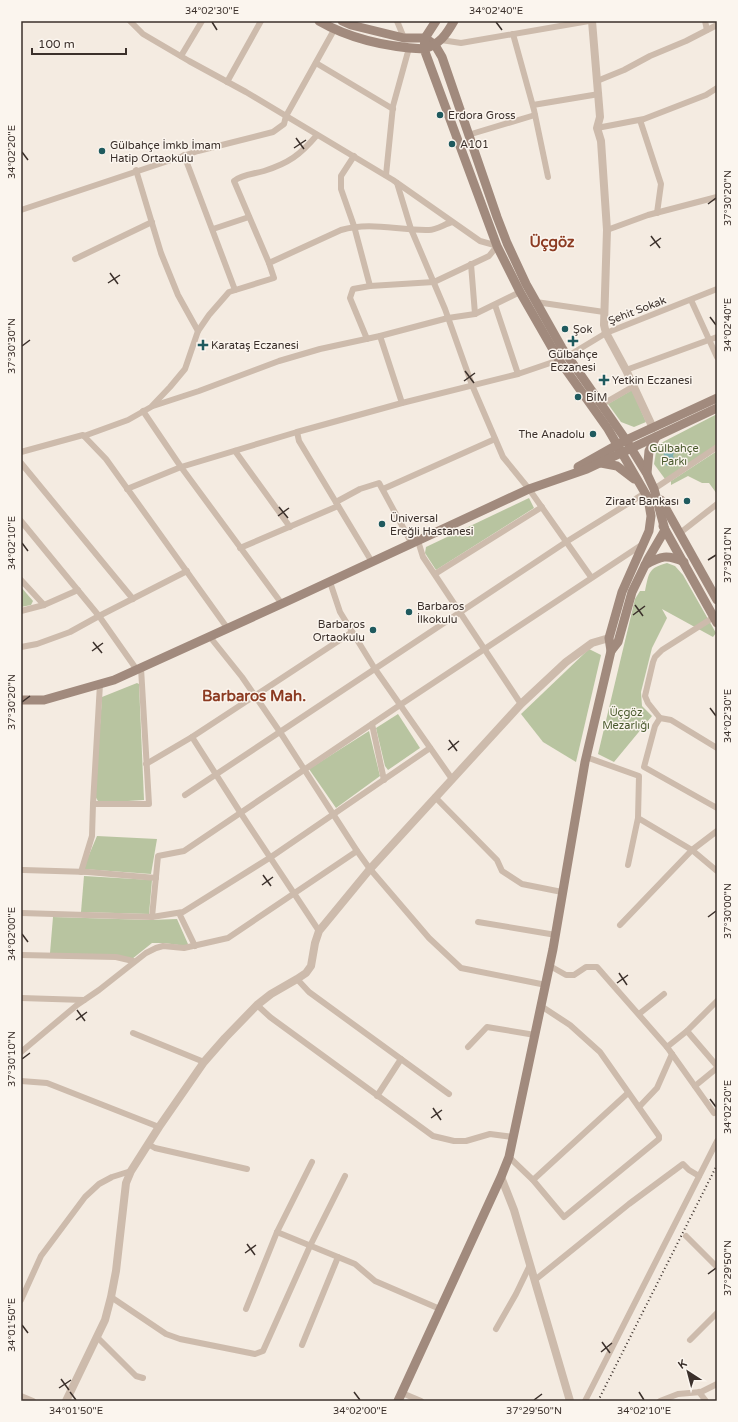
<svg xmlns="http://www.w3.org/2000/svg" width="738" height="1422" font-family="'Varela Round',sans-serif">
  <rect width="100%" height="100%" fill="#f4ebe1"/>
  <g fill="#b8c4a0">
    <polygon points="632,390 646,422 634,427 621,422 608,404"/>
    <polygon points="717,414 717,445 665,479 654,464 656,452 661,443"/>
    <polygon points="717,451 717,494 709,483 702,483 688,476 671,485 671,481"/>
    <polygon points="529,498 534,508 436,570 425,553 426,547"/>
    <path d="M667 563 675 566 683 575 716 633 713 637 662 609 667 618 652 648 641 692 642 706 652 716 614 762 598 754 635 599 640 591H645C649 573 648 568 667 563Z"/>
    <polygon points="21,587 33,601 31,605 21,607"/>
    <polygon points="589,649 601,655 576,762 543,742 521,714"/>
    <polygon points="137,683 139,684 144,800 112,802 98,801 95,796 102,697"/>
    <polygon points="398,714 420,748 388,770 385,766 376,728"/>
    <polygon points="369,731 380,776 336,808 309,769"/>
    <polygon points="97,836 157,839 151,874 83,869"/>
    <polygon points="84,876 152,880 149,914 81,912"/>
    <polygon points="53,917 150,920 177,919 188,944 186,946 164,943 152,943 132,959 50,953"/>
  </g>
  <polygon fill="#7fb0b2" points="669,446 673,447 675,448 673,456 675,461 673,463 670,463 667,466 662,459 664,455 663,449"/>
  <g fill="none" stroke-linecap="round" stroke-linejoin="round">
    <g stroke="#cdbbac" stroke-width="6">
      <polyline points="130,21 143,34 189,61 246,92 393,180 480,241 498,246"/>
      <polyline points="397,21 404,38"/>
      <polyline points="705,21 707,30"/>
      <polyline points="513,34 534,110 548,177"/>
      <polyline points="441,40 461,43 589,21"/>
      <polyline points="181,56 202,21"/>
      <polyline points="316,63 393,109"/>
      <polyline points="597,81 624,70 650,56 686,41 717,25"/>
      <polyline points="227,82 261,21"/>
      <polyline points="533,105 599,94"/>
      <polyline points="640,120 661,184 657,213"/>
      <polyline points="597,128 644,119 706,95 717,88"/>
      <polyline points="468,135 535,115"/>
      <polyline points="184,155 235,290"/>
      <polyline points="354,156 341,176 341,189 354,226 370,286"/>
      <polyline points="136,170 161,253 178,295 198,331"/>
      <polyline points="386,175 393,106 409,48"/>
      <polyline points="397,183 411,229 445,309 472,385 503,457 529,489 591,577"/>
      <polyline points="21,210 198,151 273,132 284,124 286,116 334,30"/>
      <polyline points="213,229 249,217"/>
      <polyline points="607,230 648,215 717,197"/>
      <polyline points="75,259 152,222"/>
      <path d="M269 263 234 181C242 174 254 174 264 171 289 163 300 155 317 135"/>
      <polyline points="471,264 475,314"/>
      <polyline points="691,300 717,357"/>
      <polyline points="536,302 604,312"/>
      <polyline points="495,305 518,374"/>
      <polyline points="367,339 350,298 353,289 370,286 434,282 489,256 497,246"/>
      <polyline points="568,356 606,333 717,289"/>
      <polyline points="626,370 717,337"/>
      <polyline points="402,403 380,336 448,318 475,314 520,292"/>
      <polyline points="601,405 634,386"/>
      <polyline points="153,406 199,391 279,361 320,349 380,336"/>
      <polyline points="143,411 181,467 282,604"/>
      <polyline points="297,432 299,441 372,562"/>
      <path d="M84 436 128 420 151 407 170 387 185 369 198 331 209 315 229 292 274 278 269 263 341 230C372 221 398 231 429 230 436 230 445 224 452 222"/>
      <polyline points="235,451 290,527"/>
      <polyline points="21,452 83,435 106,459 228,629"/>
      <polyline points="21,463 133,599"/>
      <polyline points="127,489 181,467 297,432 402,403 518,374 559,360"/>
      <polyline points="383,489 495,439"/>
      <polyline points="654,489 717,447"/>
      <polyline points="336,502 360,489 379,483 412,544"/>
      <polyline points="21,521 99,616 137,670"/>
      <polyline points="680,533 717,504"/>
      <polyline points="418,541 423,557 521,704"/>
      <polyline points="240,548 338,506"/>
      <polyline points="435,574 542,507"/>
      <polyline points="21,580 44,605"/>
      <polyline points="330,582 340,612 375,669 452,779"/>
      <polyline points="21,611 44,605 78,590"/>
      <polyline points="210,637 242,677 280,732 357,851 370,869 429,938 461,968 546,985"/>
      <polyline points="21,647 37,644 70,632 99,616 187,571"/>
      <polyline points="100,684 93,804 149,804 141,668"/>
      <polyline points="660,718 648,703 645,696 653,662 655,657 662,650 714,617"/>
      <polyline points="372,724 384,780"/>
      <polyline points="717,748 671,720 660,718 655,726 644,767 717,808"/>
      <polyline points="586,757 639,776 638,818 692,850 717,871"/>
      <polyline points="146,764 192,737"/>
      <polyline points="185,795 566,542 645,493"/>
      <polyline points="435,797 497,860 502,871 522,884 562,892"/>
      <polyline points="628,865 638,818"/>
      <polyline points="23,870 88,872 156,878"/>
      <polyline points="81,872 92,836 93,804"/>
      <polyline points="21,913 152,917 183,912 271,857 430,748"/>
      <polyline points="179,913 195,946"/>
      <polyline points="152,917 158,856 184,851 400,705 643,544"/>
      <polyline points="478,922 556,935"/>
      <polyline points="620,925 692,850 717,831"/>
      <polyline points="319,931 240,812 192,737 352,632"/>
      <polyline points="21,955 116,957 133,961"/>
      <polyline points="550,966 566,975 574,975 586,967 597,967 667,1047 687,1031 717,1066"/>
      <polyline points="297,979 309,992 449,1094"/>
      <polyline points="21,998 84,1000"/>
      <polyline points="257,1005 270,1017 433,1136 454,1141 466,1141 490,1134 513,1137"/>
      <polyline points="639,1014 664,994"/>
      <polyline points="687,1031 717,1001"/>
      <polyline points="133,1033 204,1062"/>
      <polyline points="468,1047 487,1027 535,1035"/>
      <polyline points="667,1047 714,1113"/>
      <polyline points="21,1052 77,1005 99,990 146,953 156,948 163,946 184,948 228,938 357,851"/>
      <polyline points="21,1081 47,1083 159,1127"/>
      <polyline points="695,1086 717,1068"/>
      <polyline points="377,1096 401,1059"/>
      <polyline points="639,1107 657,1088 672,1054"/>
      <polyline points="148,1144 155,1148 247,1169"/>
      <polyline points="509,1157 533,1180 564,1217 659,1139 659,1136 600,1052 570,1025 541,1006"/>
      <polyline points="533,1180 628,1093"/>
      <polyline points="277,1232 355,1264 375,1281 440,1309"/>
      <polyline points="686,1236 717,1267"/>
      <polyline points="535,1280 629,1204 683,1164 689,1170 699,1176"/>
      <polyline points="111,1297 166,1334 180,1339 255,1354 263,1351 310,1246 345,1176"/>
      <polyline points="21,1300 41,1256 85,1197 99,1184 112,1177 131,1171"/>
      <polyline points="246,1309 277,1232 312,1162"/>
      <polyline points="496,1329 516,1294 530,1265"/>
      <polyline points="97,1337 136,1376 143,1378"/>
      <polyline points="690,1340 717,1313"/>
      <polyline points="302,1345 338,1257"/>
      <polyline points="699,1392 706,1401"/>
      <polyline points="402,1393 421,1401"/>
      <polyline points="21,1396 33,1401"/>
      <polyline points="585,1401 717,1141"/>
      <polyline points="660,1401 678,1394 701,1392 717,1384"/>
    </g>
    <g stroke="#cdbbac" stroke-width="8">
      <polyline points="592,21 600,117 597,128 601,141 607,230 604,325 606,333 626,370 653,428"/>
      <polyline points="501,1177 514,1210 570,1401"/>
      <polyline points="66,1401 105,1320 111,1297 116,1271 126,1183 131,1171 159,1127 204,1062 225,1038 257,1005 271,994 297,979 306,973 311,966 315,943 319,931 370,869 521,704 566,662 592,643 609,638"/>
    </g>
    <g stroke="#a18a7d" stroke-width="9">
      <path d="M319 21C352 40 387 47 424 49L497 246 520 292 559 360 608 429 648 498 651 516 649 531 622 592 609 638 611 651 585 762 553 949 509 1157 501 1177 398 1401"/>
      <polyline points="342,21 351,25 404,38 425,38 435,45 442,57 497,217 507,243 526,284 562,348 626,440 647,474 654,489 665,530 648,559 632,592 618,642 611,651"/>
      <path d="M436 21 425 38 424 49C440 44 446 35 454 21"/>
      <polyline points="601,463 617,466 634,479"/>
      <polyline points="578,467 626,440 717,398"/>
      <polyline points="647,473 649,451 656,437"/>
      <polyline points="661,500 717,600"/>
      <polyline points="663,526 717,623"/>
      <path d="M645 565C661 556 667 554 684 562"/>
      <polyline points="21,700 44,700 114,680 290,600 529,489 587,469 717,408"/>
    </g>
    <polyline stroke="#3b302b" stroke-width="2" stroke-dasharray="1 3" stroke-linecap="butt" points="598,1401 717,1165"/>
  </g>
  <path fill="none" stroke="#3b302b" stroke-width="1.5" d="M212 22 217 30M496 22 502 30M296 138 304 149M294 148 306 140M22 152 28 160M708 204 716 198M651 236 660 248M650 246 661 238M110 273 118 284M108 283 120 275M710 317 716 325M22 346 30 340M465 371 474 383M464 381 475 373M279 507 288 518M278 516 289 508M22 543 28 551M708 560 716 555M635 605 643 616M633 615 645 606M93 642 102 653M92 651 103 643M22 702 30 696M710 708 716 716M449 740 457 751M448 750 459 741M263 875 271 886M262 885 273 877M708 917 716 911M22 934 28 942M619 973 627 985M617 983 628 975M77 1010 85 1021M76 1020 87 1012M22 1059 30 1053M710 1099 716 1107M433 1108 441 1120M431 1118 442 1110M247 1244 255 1255M245 1253 256 1245M708 1274 716 1268M22 1325 28 1333M602 1342 610 1353M601 1352 612 1343M61 1379 69 1390M59 1388 71 1380M70 1392 76 1400M354 1392 360 1400M639 1392 644 1400M534 1400 542 1394"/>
  <g fill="#1f5a5e" stroke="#fbf5ee" stroke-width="1.5">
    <circle cx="440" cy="115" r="4"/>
    <circle cx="452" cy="144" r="4"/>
    <circle cx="102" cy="151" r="4"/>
    <circle cx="565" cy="329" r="4"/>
    <path d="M571 335h4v4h4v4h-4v4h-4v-4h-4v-4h4z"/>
    <path d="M201 339h4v4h4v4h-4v4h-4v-4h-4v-4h4z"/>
    <path d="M602 374h4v4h4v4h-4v4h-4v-4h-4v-4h4z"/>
    <circle cx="578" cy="397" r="4"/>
    <circle cx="593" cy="434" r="4"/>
    <circle cx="687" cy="501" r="4"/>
    <circle cx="382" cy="524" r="4"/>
    <circle cx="409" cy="612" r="4"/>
    <circle cx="373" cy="630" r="4"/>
  </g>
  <g text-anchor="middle" stroke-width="3" stroke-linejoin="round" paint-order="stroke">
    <g font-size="11" fill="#3b302b" stroke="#fbf5ee" text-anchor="start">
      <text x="448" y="119">Erdora Gross</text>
      <text x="460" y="148">A101</text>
      <text x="110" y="149">Gülbahçe İmkb İmam<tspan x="110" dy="13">Hatip Ortaokulu</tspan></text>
      <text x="573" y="333">Şok</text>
      <text x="211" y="349">Karataş Eczanesi</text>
      <text x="573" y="358" text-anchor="middle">Gülbahçe<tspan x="573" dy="13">Eczanesi</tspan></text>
      <text x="612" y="384">Yetkin Eczanesi</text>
      <text x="586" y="401">BİM</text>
      <text x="585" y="438" text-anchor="end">The Anadolu</text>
      <text x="679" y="505" text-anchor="end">Ziraat Bankası</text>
      <text x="390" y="522">Üniversal<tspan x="390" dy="13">Ereğli Hastanesi</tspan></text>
      <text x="417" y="610">Barbaros<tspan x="417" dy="13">İlkokulu</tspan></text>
      <text x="365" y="628" text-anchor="end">Barbaros<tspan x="365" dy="13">Ortaokulu</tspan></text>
    </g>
    <g font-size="11" fill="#3b302b" stroke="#fbf5ee">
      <text transform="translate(637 310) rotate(-21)" y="4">Şehit Sokak</text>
    </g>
    <g font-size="11" fill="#4a5a2e" stroke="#fbf5ee">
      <text x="674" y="452">Gülbahçe<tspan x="674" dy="13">Parkı</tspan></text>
      <text x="626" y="716">Üçgöz<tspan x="626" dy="13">Mezarlığı</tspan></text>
    </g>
    <g font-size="15" font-weight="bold" fill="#8c3b22" stroke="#fbf5ee">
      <text x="552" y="247">Üçgöz</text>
      <text x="254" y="701">Barbaros Mah.</text>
    </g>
  </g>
  <rect width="738" height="1422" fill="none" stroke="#fbf5ee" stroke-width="44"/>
  <g transform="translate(688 1372) rotate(324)" stroke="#fbf5ee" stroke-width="3" paint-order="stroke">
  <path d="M0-3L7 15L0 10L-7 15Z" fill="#3b302b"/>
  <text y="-6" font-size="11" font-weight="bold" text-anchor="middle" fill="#3b302b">K</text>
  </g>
  <path d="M32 48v6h94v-6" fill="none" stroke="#3b302b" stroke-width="2"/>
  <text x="38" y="48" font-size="12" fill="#3b302b" stroke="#fbf5ee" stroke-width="3" paint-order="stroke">100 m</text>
  <rect x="22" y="22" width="694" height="1378" fill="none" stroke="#3b302b" stroke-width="1.5"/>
  <g font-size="10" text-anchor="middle" fill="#3b302b">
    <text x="212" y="14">34°02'30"E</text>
    <text x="496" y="14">34°02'40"E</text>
    <text transform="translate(11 152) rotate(-90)" y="4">34°02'20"E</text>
    <text transform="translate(727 198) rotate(-90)" y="4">37°30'20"N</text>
    <text transform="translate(727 325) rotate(-90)" y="4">34°02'40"E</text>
    <text transform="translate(11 346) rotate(-90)" y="4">37°30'30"N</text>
    <text transform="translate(11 543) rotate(-90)" y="4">34°02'10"E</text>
    <text transform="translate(727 555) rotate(-90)" y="4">37°30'10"N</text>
    <text transform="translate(11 702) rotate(-90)" y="4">37°30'20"N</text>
    <text transform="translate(727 716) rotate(-90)" y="4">34°02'30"E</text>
    <text transform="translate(727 911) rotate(-90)" y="4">37°30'00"N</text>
    <text transform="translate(11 934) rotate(-90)" y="4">34°02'00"E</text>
    <text transform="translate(11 1059) rotate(-90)" y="4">37°30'10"N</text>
    <text transform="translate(727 1107) rotate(-90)" y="4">34°02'20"E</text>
    <text transform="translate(727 1268) rotate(-90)" y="4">37°29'50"N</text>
    <text transform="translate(11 1325) rotate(-90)" y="4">34°01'50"E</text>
    <text x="76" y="1414">34°01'50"E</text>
    <text x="360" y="1414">34°02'00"E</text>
    <text x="534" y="1414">37°29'50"N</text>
    <text x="644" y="1414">34°02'10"E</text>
  </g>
</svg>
